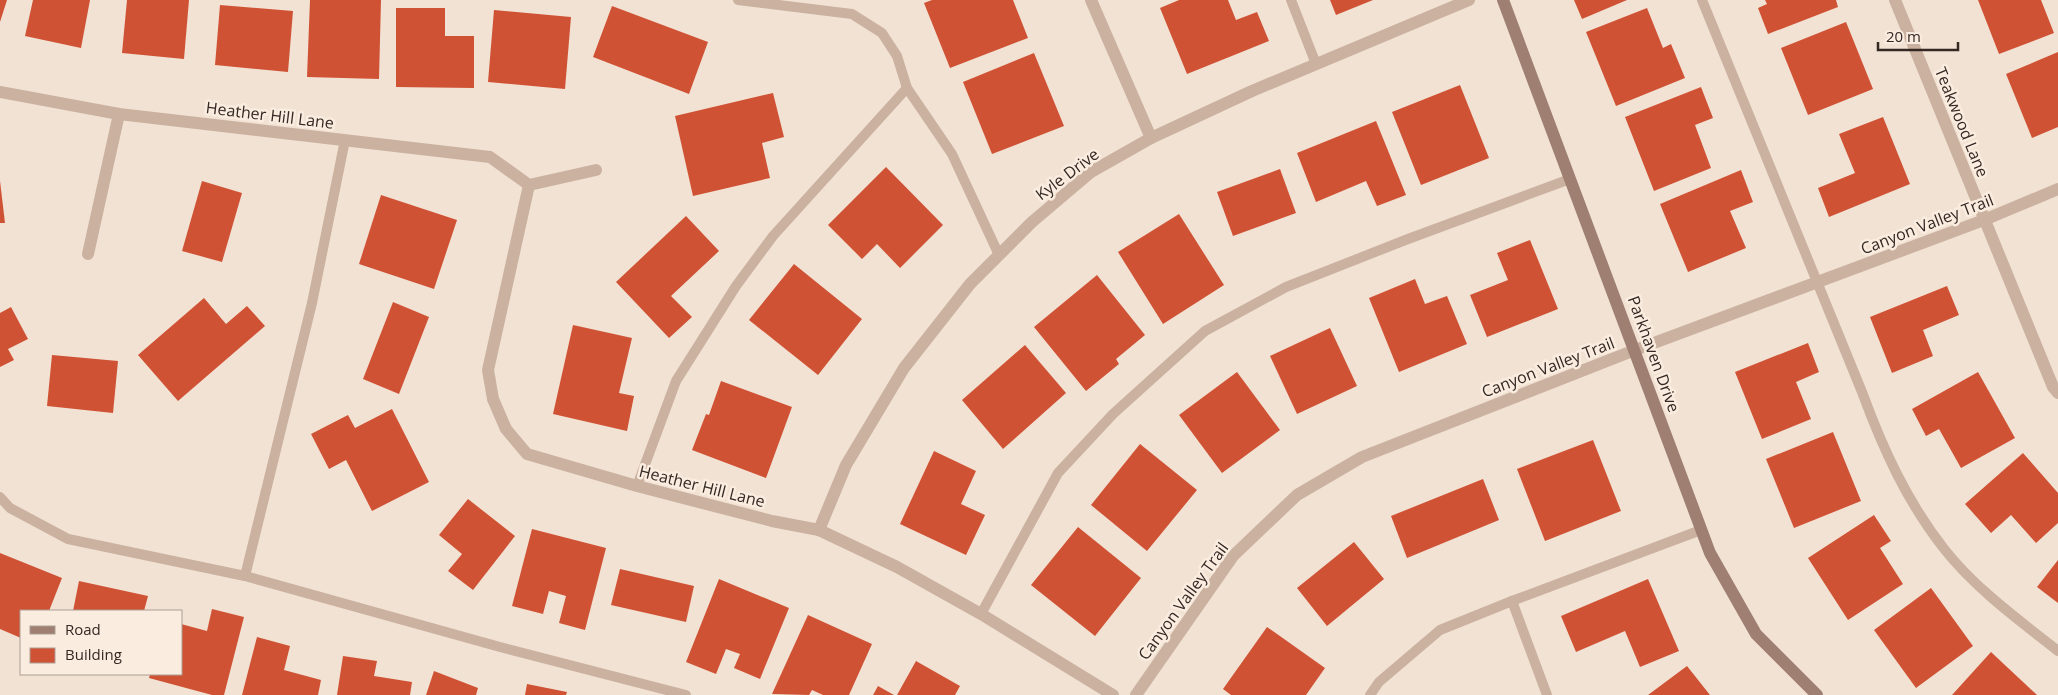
<svg xmlns="http://www.w3.org/2000/svg" width="2058" height="695" font-family="'Open Sans',sans-serif">
  <rect width="100%" height="100%" fill="#f2e2d4"/>
  <g fill="#d05234">
    <polygon points="0,0 7,0 0,22"/>
    <polygon points="33,0 90,0 81,48 25,36"/>
    <polygon points="127,0 189,0 184,59 122,53"/>
    <polygon points="310,0 381,0 379,79 307,77"/>
    <polygon points="932,0 1013,0 1028,38 950,68 924,3"/>
    <polygon points="1179,0 1228,0 1236,20 1257,12 1269,41 1187,74 1160,8"/>
    <polygon points="1330,0 1373,0 1336,15"/>
    <polygon points="1574,0 1627,0 1582,19"/>
    <polygon points="1765,0 1836,0 1838,7 1768,34 1758,8 1767,4"/>
    <polygon points="1978,0 2041,0 2054,33 1999,54"/>
    <polygon points="220,5 293,11 288,72 215,65"/>
    <polygon points="612,6 708,42 689,94 593,57"/>
    <polygon points="396,8 445,8 445,36 474,36 474,88 396,87"/>
    <polygon points="1647,8 1663,48 1671,44 1685,78 1616,106 1586,32"/>
    <polygon points="494,10 571,17 565,89 488,82"/>
    <polygon points="1846,22 1873,89 1808,115 1781,48"/>
    <polygon points="2058,52 2058,127 2032,138 2006,74"/>
    <polygon points="1034,53 1064,126 992,154 963,82"/>
    <polygon points="1460,85 1489,158 1421,185 1392,112"/>
    <polygon points="1701,87 1713,118 1695,125 1711,168 1654,191 1625,117"/>
    <polygon points="773,93 784,137 762,143 770,178 693,196 675,116"/>
    <polygon points="1883,117 1910,184 1829,217 1818,188 1855,173 1839,134"/>
    <polygon points="1376,121 1406,195 1377,206 1366,181 1316,202 1297,153"/>
    <polygon points="886,167 943,225 900,268 877,244 862,259 828,225"/>
    <polygon points="1280,169 1296,213 1233,236 1217,192"/>
    <polygon points="1741,170 1753,202 1730,211 1746,248 1688,272 1660,204"/>
    <polygon points="0,181 5,223 0,223"/>
    <polygon points="202,181 242,193 222,262 182,251"/>
    <polygon points="381,195 457,220 434,289 359,264"/>
    <polygon points="1179,214 1224,285 1163,324 1118,252"/>
    <polygon points="686,216 719,251 671,296 692,317 669,338 616,282"/>
    <polygon points="1530,240 1558,309 1487,337 1470,295 1508,280 1497,253"/>
    <polygon points="794,264 862,319 818,375 749,320"/>
    <polygon points="1097,275 1145,335 1116,359 1119,364 1086,391 1034,327"/>
    <polygon points="1415,279 1425,304 1447,296 1467,344 1399,372 1369,298"/>
    <polygon points="1947,286 1959,315 1923,330 1933,356 1892,373 1870,317"/>
    <polygon points="204,298 226,324 247,306 265,326 178,401 138,355"/>
    <polygon points="393,302 429,317 399,394 363,379"/>
    <polygon points="11,307 28,339 8,349 14,360 0,367 0,313"/>
    <polygon points="573,325 632,338 619,393 634,396 627,431 553,414"/>
    <polygon points="1330,328 1357,386 1297,414 1270,356"/>
    <polygon points="1808,343 1819,372 1796,382 1811,419 1762,439 1735,372"/>
    <polygon points="1025,345 1066,393 1003,449 962,400"/>
    <polygon points="52,355 118,361 113,413 47,406"/>
    <polygon points="1237,372 1280,430 1222,473 1179,415"/>
    <polygon points="1978,372 2015,438 1961,468 1939,429 1926,436 1912,409"/>
    <polygon points="721,381 792,407 766,478 692,450 706,414 709,415"/>
    <polygon points="392,409 429,482 372,511 346,460 329,469 311,434 348,415 355,428"/>
    <polygon points="1833,432 1861,501 1794,528 1766,459"/>
    <polygon points="1593,440 1621,511 1545,541 1517,469"/>
    <polygon points="1140,444 1197,490 1147,551 1091,505"/>
    <polygon points="934,451 976,471 961,504 985,515 966,555 900,524"/>
    <polygon points="2023,453 2058,493 2058,523 2036,543 2011,515 1991,533 1965,504"/>
    <polygon points="1483,479 1499,520 1407,558 1391,516"/>
    <polygon points="468,499 515,536 473,590 448,571 462,554 439,535"/>
    <polygon points="1874,515 1891,541 1880,548 1903,584 1848,620 1808,558"/>
    <polygon points="1078,527 1141,578 1095,636 1031,585"/>
    <polygon points="532,529 606,548 585,630 559,623 566,596 549,591 543,614 512,606"/>
    <polygon points="1354,542 1384,579 1327,626 1297,588"/>
    <polygon points="0,553 62,578 49,611 21,611 21,638 0,629"/>
    <polygon points="2058,560 2058,603 2037,587"/>
    <polygon points="620,569 694,586 686,622 611,605"/>
    <polygon points="719,579 789,608 760,679 734,668 740,654 726,649 716,674 686,662"/>
    <polygon points="1648,579 1679,651 1640,667 1625,631 1576,652 1561,616"/>
    <polygon points="79,581 148,596 144,611 73,611"/>
    <polygon points="1931,588 1973,646 1916,688 1874,630"/>
    <polygon points="212,609 244,617 224,695 212,695 149,678 150,674 181,674 181,624 207,631"/>
    <polygon points="808,615 872,644 849,695 823,695 812,690 809,695 772,694"/>
    <polygon points="1267,627 1325,668 1306,695 1231,695 1223,689"/>
    <polygon points="257,637 290,646 284,670 321,680 318,695 242,695"/>
    <polygon points="1991,652 2037,695 1952,695"/>
    <polygon points="343,656 377,661 374,676 412,682 410,695 337,695"/>
    <polygon points="916,661 960,686 955,695 897,695"/>
    <polygon points="1687,666 1710,695 1648,695"/>
    <polygon points="434,671 478,688 476,695 426,695"/>
    <polygon points="527,684 567,692 566,695 525,695"/>
    <polygon points="878,686 894,695 873,695"/>
  </g>
  <g fill="none" stroke-linecap="round" stroke-linejoin="round">
    <g stroke="#cbb19f" stroke-width="10">
      <polyline points="738,0 852,14 882,33 897,56 907,88 952,154 999,255"/>
      <polyline points="1291,0 1316,64"/>
      <path d="M1702 0 1862 392C1883 449 1907 502 1945 550 1976 589 2019 620 2058 651"/>
      <polyline points="345,140 312,303 245,576 500,647 686,695"/>
      <polyline points="637,486 676,381 736,286 773,236 907,88"/>
      <polyline points="0,497 10,508 68,539 245,576"/>
      <polyline points="1512,601 1547,695"/>
      <polyline points="981,614 1058,473 1113,414 1205,331 1286,287 1408,239 1570,179"/>
      <polyline points="1370,695 1379,682 1440,630 1512,601 1701,530"/>
    </g>
    <g stroke="#cbb19f" stroke-width="12">
      <polyline points="1091,0 1151,138"/>
      <polyline points="1895,0 2053,387 2058,393"/>
      <polyline points="0,92 119,114 490,157 529,185 596,170"/>
      <polyline points="529,185 488,370 493,399 506,429 527,454 637,486 772,521 819,530 897,567 981,614 1113,695"/>
      <polyline points="88,254 119,114"/>
      <polyline points="819,530 846,465 904,368 970,284 1032,222 1091,172 1151,138 1252,91 1469,0"/>
      <polyline points="1136,695 1233,556 1297,495 1362,457 1635,350 1984,220 2058,189"/>
    </g>
    <polyline stroke="#9e7f71" stroke-width="12" points="1503,0 1710,553 1756,634 1817,695"/>
  </g>
  <g text-anchor="middle" stroke-width="5" stroke-linejoin="round" paint-order="stroke">
    <g font-size="16" fill="#342823" stroke="#faede0">
      <text transform="translate(270 115) rotate(7)" y="6">Heather Hill Lane</text>
      <text transform="translate(1962 122) rotate(68)" y="6">Teakwood Lane</text>
      <text transform="translate(1067 174) rotate(-37)" y="6">Kyle Drive</text>
      <text transform="translate(1927 224) rotate(-21)" y="6">Canyon Valley Trail</text>
      <text transform="translate(1654 354) rotate(70)" y="6">Parkhaven Drive</text>
      <text transform="translate(1548 367) rotate(-21)" y="6">Canyon Valley Trail</text>
      <text transform="translate(702 486) rotate(14)" y="6">Heather Hill Lane</text>
      <text transform="translate(1183 601) rotate(-54)" y="6">Canyon Valley Trail</text>
    </g>
  </g>
  <rect x="20" y="610" width="162" height="65" fill="#faede0" stroke="#ab9e94"/>
  <rect x="30" y="626" width="25" height="8" fill="#9e7f71" stroke="#ab9e94"/>
  <text x="65" y="635" font-size="15" fill="#342823">Road</text>
  <rect x="30" y="648" width="25" height="15" fill="#d05234" stroke="#ab9e94"/>
  <text x="65" y="660" font-size="15" fill="#342823">Building</text>
  <path d="M1878 42v8h80v-8" fill="none" stroke="#342823" stroke-width="2.5"/>
  <text x="1886" y="42" font-size="15" fill="#342823" stroke="#faede0" stroke-width="4" paint-order="stroke">20 m</text>
</svg>
